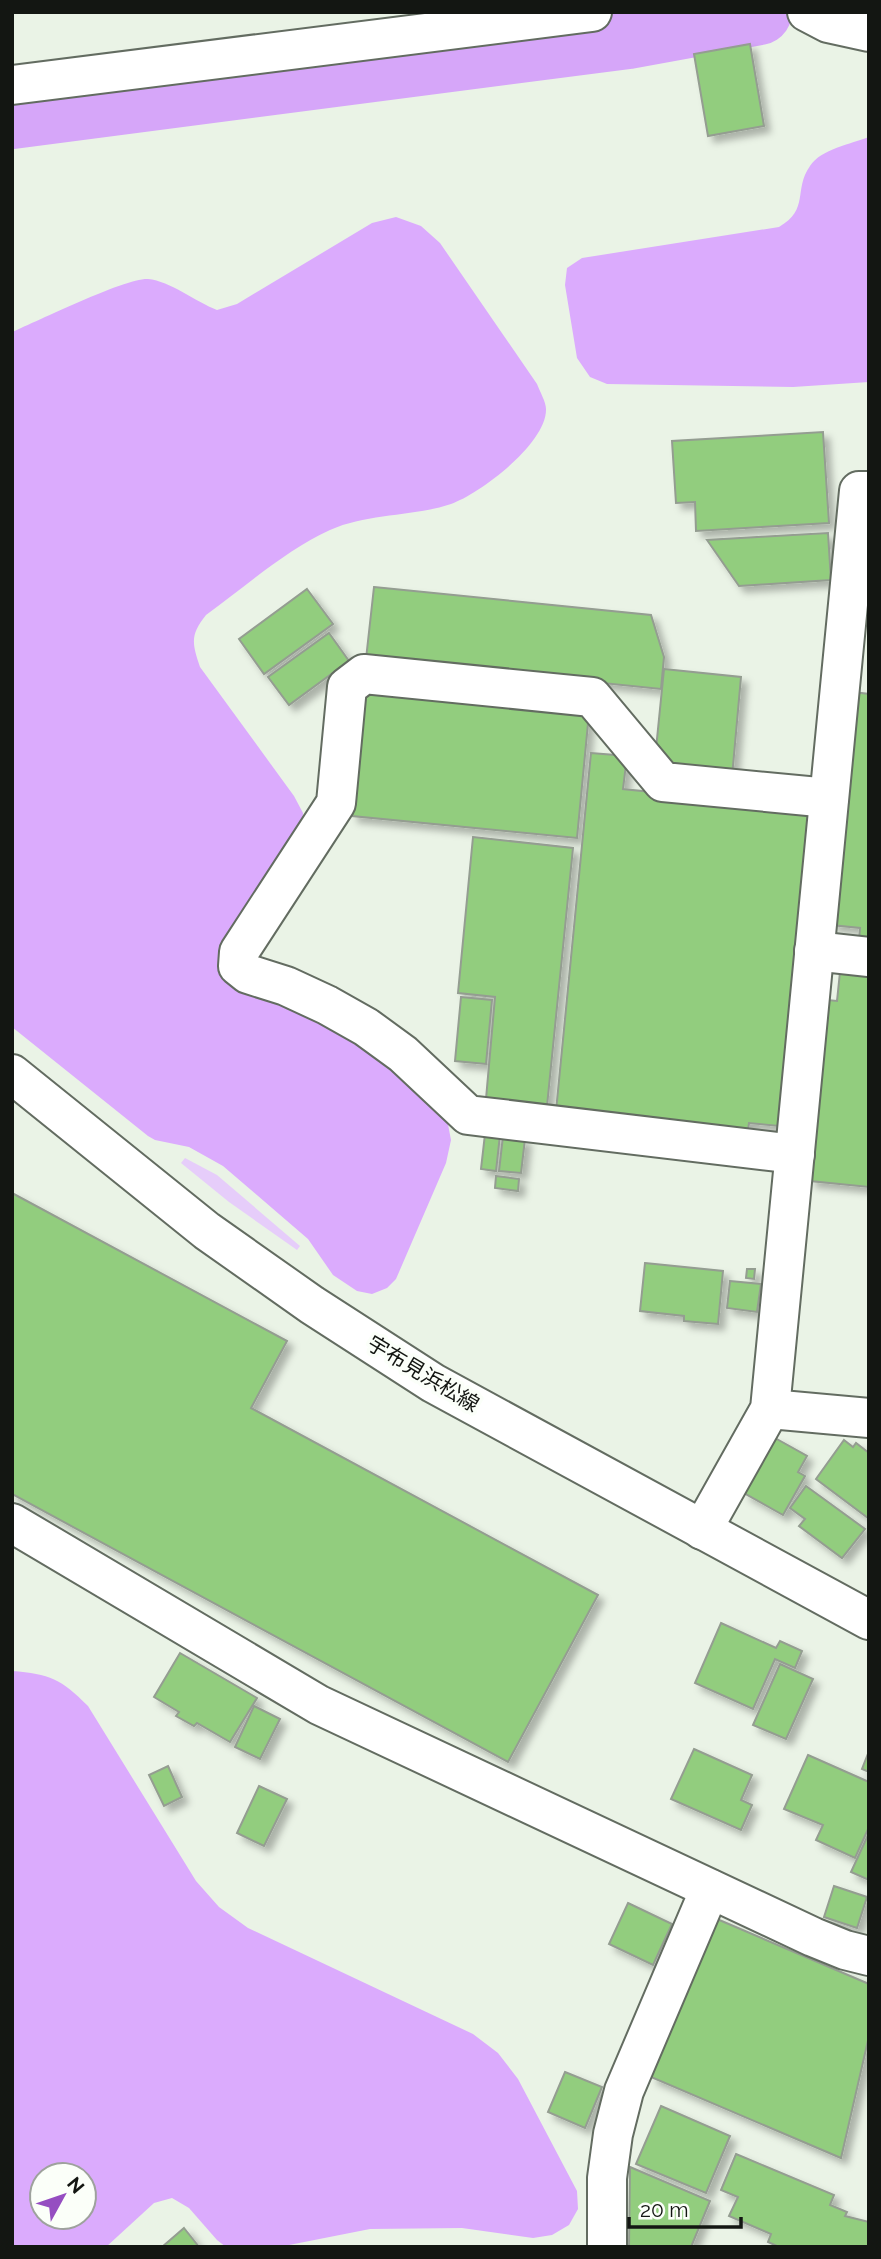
<svg xmlns="http://www.w3.org/2000/svg" width="881" height="2259" font-family="Raleway,'Noto Sans JP',sans-serif">
  <defs>
    <filter id="shadow"><feDropShadow dx="6" dy="6" stdDeviation="3.5" flood-color="#0004"/></filter>
  </defs>
  <rect width="100%" height="100%" fill="#eaf3e6"/>
  <polygon fill="#e6cdfa" points="185,1158 217,1175 300,1246 297,1250 229,1202 181,1163"/>
  <g fill="#dbabfd" fill-rule="evenodd">
    <path d="M869 137V382L793 387 607 384 590 377 577 358 565 285 567 268 582 258 779 227C810 209 793 190 810 166 821 149 851 144 869 137Z"/>
    <path d="M396 217 421 226 440 243 537 384C540 392 546 402 546 409 547 443 480 494 451 504 412 517 368 513 330 530 286 550 246 586 206 615 190 635 192 643 200 667L294 796 303 813 302 830 228 948 361 1037 446 1114 451 1140 446 1163 396 1279 387 1288 372 1294 357 1291 333 1275 308 1239 223 1166 189 1147 155 1140 148 1136 12 1027V332C38 321 125 278 148 279 170 281 196 302 217 310L237 304 372 223Z"/>
    <path d="M12 1671C50 1674 61 1679 88 1706L196 1881 219 1907 248 1928 473 2034 498 2053 518 2079 577 2191 578 2209 569 2225 552 2235 533 2238 462 2228 370 2229 279 2247H226L217 2240 189 2208 172 2198 154 2203 106 2247H12ZM42 2175H84V2217H42Z"/>
  </g>
  <g fill="none" stroke-linecap="round" stroke-linejoin="round">
    <polyline stroke="#d6a6f9" stroke-width="66" points="12,116 628,36 759,12"/>
  </g>
  <g fill="#92cd7e" stroke="#949d91" stroke-width="2" filter="url(#shadow)">
    <polygon points="750,44 764,126 708,136 694,54"/>
    <polygon points="823,432 829,523 696,531 695,502 676,503 672,441"/>
    <polygon points="828,533 831,580 739,586 707,540"/>
    <polygon points="374,587 651,615 664,657 661,689 366,659"/>
    <polygon points="307,589 333,624 264,674 239,639"/>
    <polygon points="329,633 349,661 289,705 268,677"/>
    <polygon points="664,669 741,677 732,777 675,771 656,749"/>
    <polygon points="364,690 589,713 577,838 352,816"/>
    <polygon points="853,692 869,694 869,941 859,940 860,928 831,925"/>
    <polygon points="591,753 627,756 623,789 781,805 809,813 779,1126 749,1123 748,1130 556,1111"/>
    <polygon points="473,837 573,848 547,1106 486,1099 495,997 458,993"/>
    <polygon points="840,972 869,975 869,1187 810,1181 828,1000 837,1001"/>
    <polygon points="461,997 492,1000 486,1064 455,1061"/>
    <polygon points="485,1134 500,1135 496,1171 481,1169"/>
    <polygon points="503,1136 525,1139 521,1173 499,1171"/>
    <polygon points="496,1176 519,1179 518,1191 495,1188"/>
    <polygon points="12,1193 287,1341 251,1408 598,1595 508,1762 12,1494"/>
    <polygon points="645,1263 723,1271 718,1324 684,1321 684,1316 640,1311"/>
    <polygon points="747,1269 755,1269 754,1279 746,1278"/>
    <polygon points="730,1281 761,1284 757,1312 727,1308"/>
    <polygon points="775,1438 807,1456 798,1472 805,1476 783,1515 744,1493"/>
    <polygon points="844,1440 853,1447 856,1443 869,1453 868,1518 816,1479"/>
    <polygon points="806,1486 865,1529 842,1558 799,1526 805,1519 790,1508"/>
    <polygon points="721,1623 776,1648 780,1641 802,1651 795,1668 775,1659 753,1709 695,1683"/>
    <polygon points="180,1653 257,1698 230,1742 197,1723 194,1726 176,1716 179,1712 154,1697"/>
    <polygon points="780,1664 813,1679 786,1739 753,1725"/>
    <polygon points="254,1706 280,1719 260,1759 235,1747"/>
    <polygon points="694,1749 752,1775 741,1800 752,1805 741,1830 671,1799"/>
    <polygon points="869,1751 869,1772 862,1769"/>
    <polygon points="808,1755 869,1782 869,1827 855,1858 816,1840 823,1825 784,1809"/>
    <polygon points="168,1766 182,1797 164,1806 149,1775"/>
    <polygon points="259,1786 287,1799 264,1846 237,1833"/>
    <polygon points="869,1833 869,1880 851,1872"/>
    <polygon points="834,1886 867,1897 857,1928 824,1917"/>
    <polygon points="628,1903 672,1924 653,1965 609,1944"/>
    <polygon points="717,1919 869,1984 869,2036 841,2158 651,2077"/>
    <polygon points="565,2072 602,2087 585,2128 548,2112"/>
    <polygon points="661,2106 730,2136 706,2193 636,2164"/>
    <polygon points="736,2154 834,2195 830,2205 847,2212 845,2216 869,2222 869,2247 779,2247 768,2242 771,2234 729,2216 738,2197 721,2190"/>
    <polygon points="630,2167 710,2201 691,2247 629,2247"/>
    <polygon points="184,2228 199,2247 162,2247"/>
  </g>
  <g fill="none" stroke-linecap="round" stroke-linejoin="round">
    <defs>
      <g id="minor">
        <polyline points="807,12 828,23 869,32"/>
        <polyline points="12,85 592,12"/>
        <polyline points="814,951 869,957"/>
        <polyline points="795,1154 468,1115 403,1054 366,1027 327,1005 286,986 248,974 238,966 239,952 336,803 347,687 364,674 592,697 663,782 829,798"/>
        <polyline points="770,1409 869,1418"/>
        <polyline points="12,1523 319,1705 813,1937 845,1950 869,1956"/>
        <polyline points="702,1530 770,1409 859,491 869,491"/>
        <polyline points="607,2247 607,2178 613,2134 624,2091 710,1889"/>
      </g>
      <polyline id="secondary" points="12,1074 207,1231 312,1305 433,1383 869,1620"/>
    </defs>
    <use href="#minor" stroke="#636c61" stroke-width="42"/>
    <use href="#secondary" stroke="#636c61" stroke-width="42"/>
    <use href="#minor" stroke="#fff" stroke-width="38"/>
    <use href="#secondary" stroke="#fff" stroke-width="38"/>
  </g>
  <g text-anchor="middle" stroke-width="7" stroke-linejoin="round" paint-order="stroke">
    <g font-size="21" fill="#131612" stroke="#fbfff9">
      <text transform="translate(423 1374) rotate(31)" y="7">宇布見浜松線</text>
    </g>
  </g>
  <rect width="881" height="2259" fill="none" stroke="#131612" stroke-width="28"/>
  <g transform="translate(63 2196) rotate(50)"><circle r="33" fill="#fbfff9" stroke="#9ea29d" stroke-width="2"/>
  <path d="M0-5L12 26L0 18L-12 26Z" fill="#954ec1"/>
  <text y="-10" font-size="19" font-weight="bold" text-anchor="middle" fill="#131612">N</text>
  </g>
  <path d="M629 2217v10h112v-10" fill="none" stroke="#131612" stroke-width="3.5"/>
  <text x="640" y="2217" font-size="21" fill="#131612" stroke="#fbfff9" stroke-width="5" paint-order="stroke">20 m</text>
</svg>
